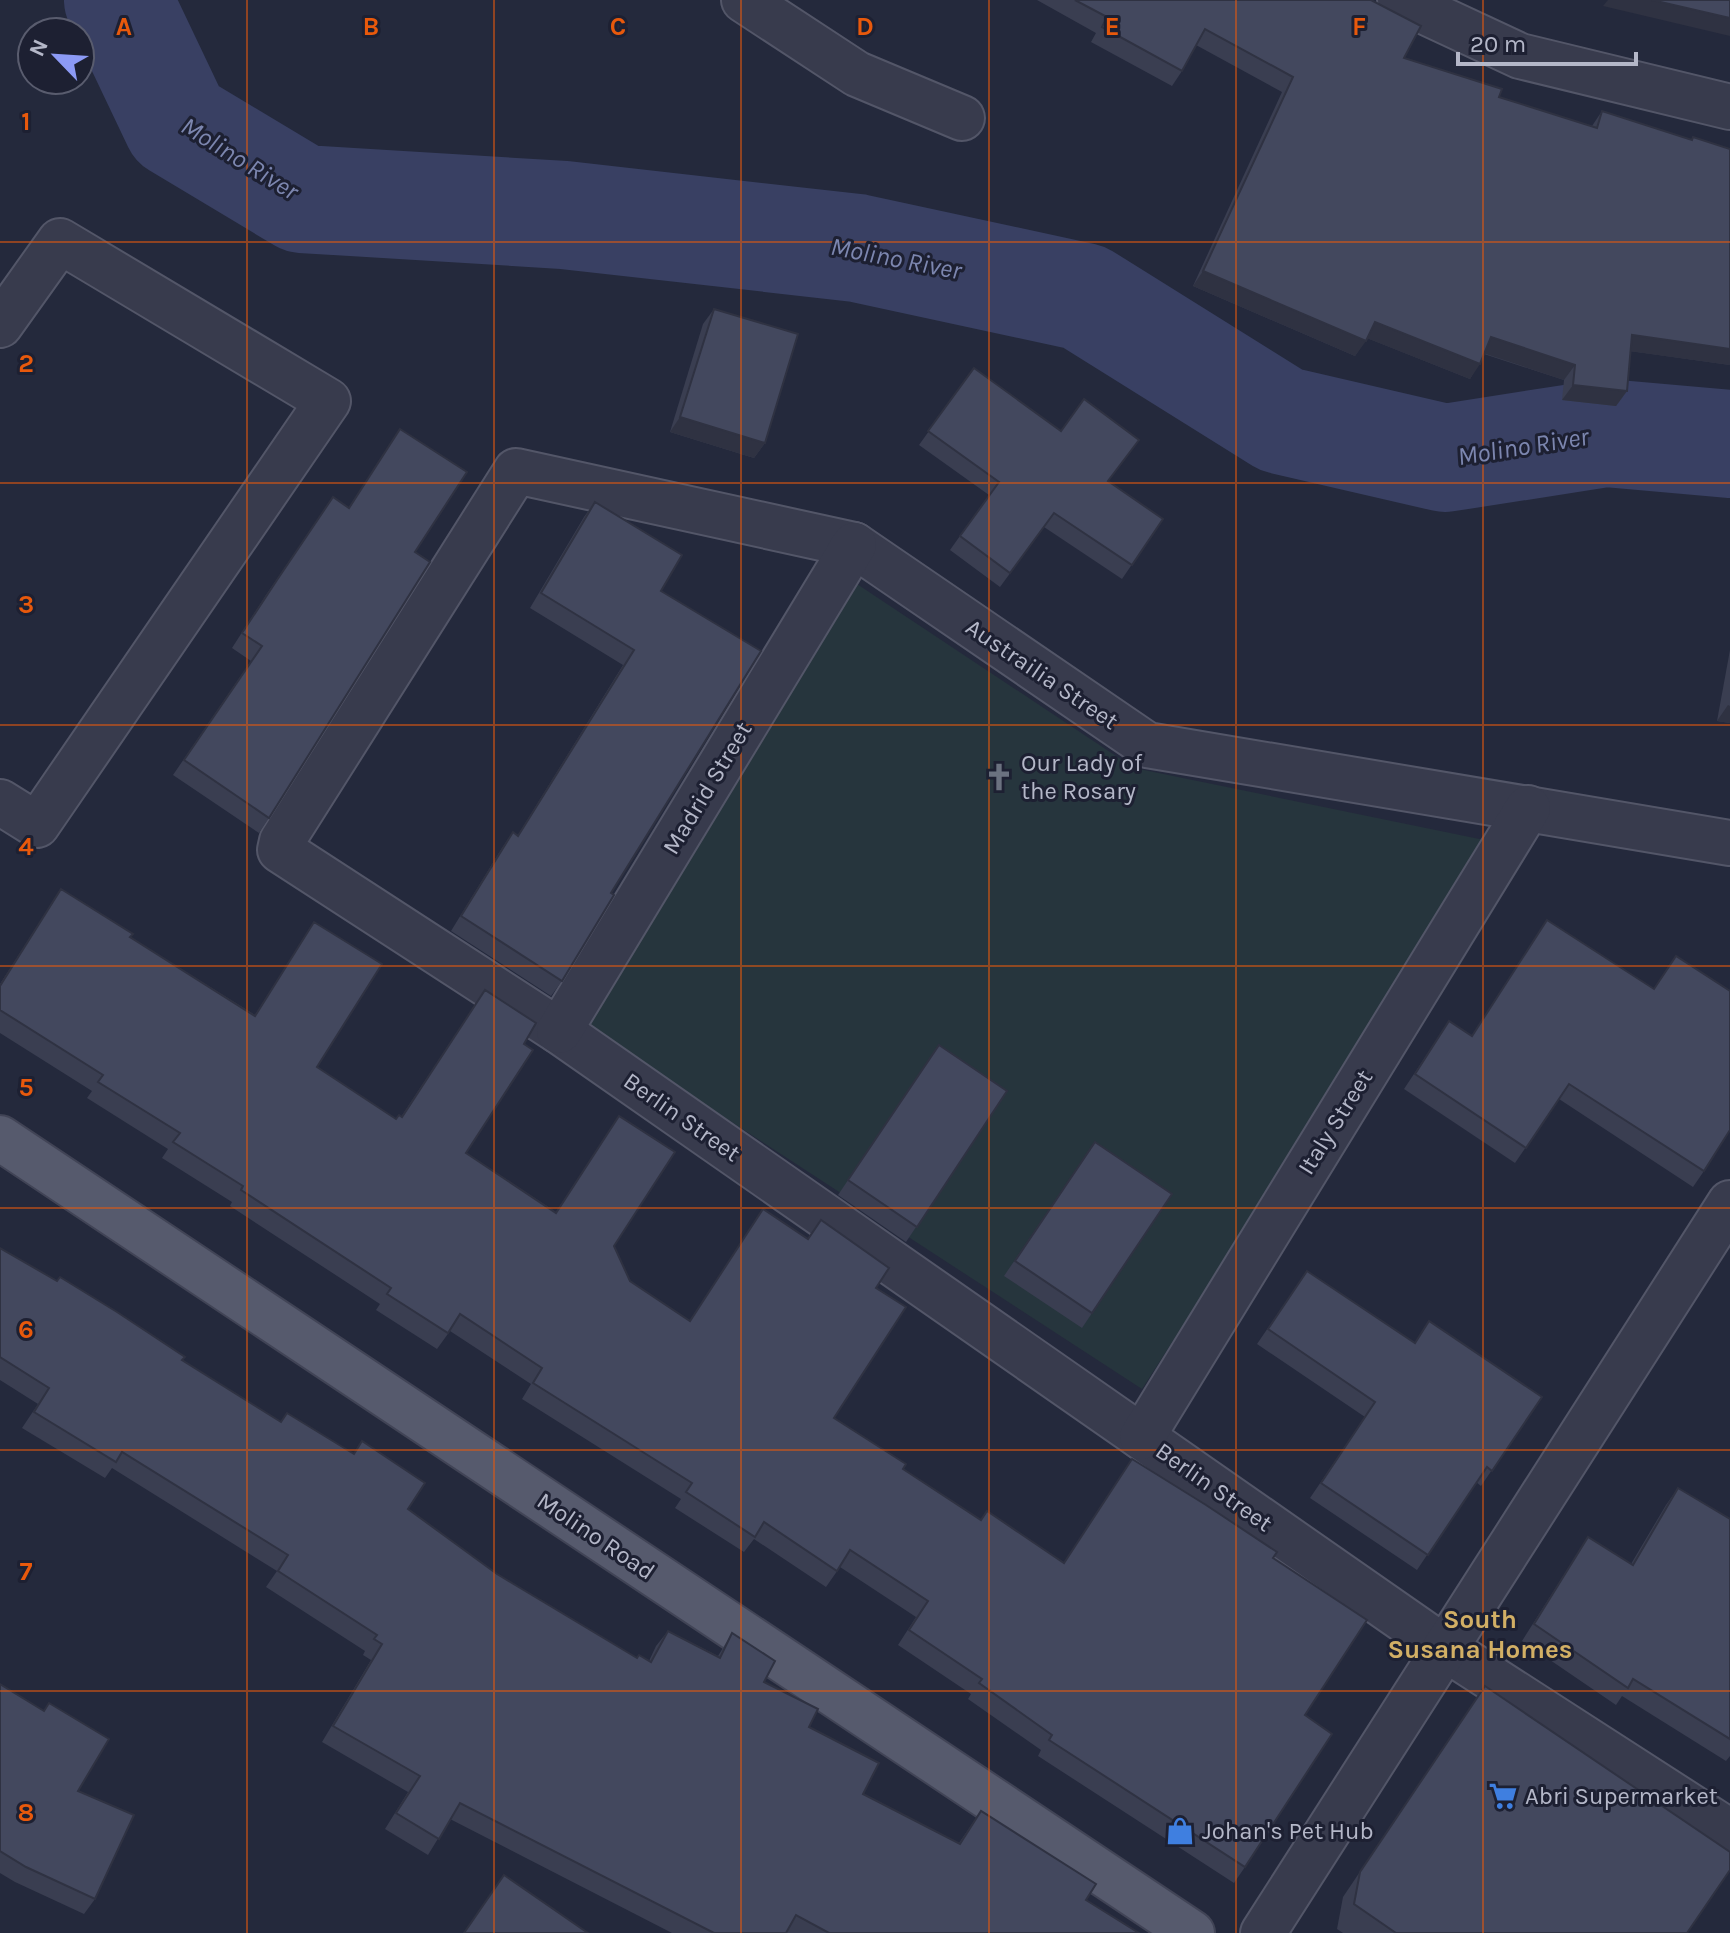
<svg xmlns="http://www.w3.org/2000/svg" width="1730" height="1933" font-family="Karla,sans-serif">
  <rect width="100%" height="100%" fill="#24293c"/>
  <polygon fill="#26353d" points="857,584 1134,768 1494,842 1142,1389 584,1026"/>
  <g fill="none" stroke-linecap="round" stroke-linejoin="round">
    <polyline stroke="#394063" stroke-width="108" points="118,0 177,124 302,199 564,215 857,248 1084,297 1281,420 1445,458 1606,433 1730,444"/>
    <defs>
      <g id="minor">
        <polyline points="744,0 857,74 962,118"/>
        <polyline points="1400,0 1520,56 1730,107"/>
        <polyline points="0,325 60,241 328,401 37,825 0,802"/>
        <polyline points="1730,843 1147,745 854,545 516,471 282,841 280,850 559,1031 1446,1649 1730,1832"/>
        <polyline points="559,1031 854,545"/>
        <polyline points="1142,1437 1528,808"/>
        <polyline points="1263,1933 1730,1203"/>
      </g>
      <polyline id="major" points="0,1138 1192,1933"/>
    </defs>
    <use href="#minor" stroke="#535668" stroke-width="48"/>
    <use href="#major" stroke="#414456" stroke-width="48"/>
    <use href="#minor" stroke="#383b4d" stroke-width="44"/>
    <use href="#major" stroke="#565a6d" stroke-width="44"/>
  </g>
  <g fill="#3a3e51">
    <polygon points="1037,0 1371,0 1404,58 1499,97 1592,126 1602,111 1691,140 1693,137 1730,149 1730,365 1630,351 1627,391 1616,406 1562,400 1564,380 1484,354 1470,379 1367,338 1355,356 1193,286 1282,92 1196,45 1182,71 1172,86 1091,42 1096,33"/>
    <polygon points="714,309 765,443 754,458 670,432 703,324"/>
    <polygon points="974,368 1061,431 1109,481 1163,519 1122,579 1044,527 1000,587 950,550 989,495 919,445"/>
    <polygon points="400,429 415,552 269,818 259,833 173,775 251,661 232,648 266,595 333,497 349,508"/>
    <polygon points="595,502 661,591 611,893 562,981 551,996 451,931 502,848 513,832 518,835 623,665 530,608 584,517"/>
    <polygon points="1730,650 1730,723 1717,721"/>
    <polygon points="61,889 130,937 255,1015 314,922 317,1067 396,1119 401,1117 485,990 524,1044 466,1153 556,1212 619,1116 614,1246 630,1281 690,1321 763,1209 876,1288 834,1418 903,1469 981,1520 1063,1562 1273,1558 1305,1715 1245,1867 1234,1883 1038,1756 1041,1750 968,1699 971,1694 898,1645 916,1617 840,1567 826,1587 754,1539 744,1552 675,1508 681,1499 522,1399 531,1384 450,1331 437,1349 376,1310 380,1304 230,1206 232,1202 162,1158 168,1149 87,1098 92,1091 0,1033 0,984"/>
    <polygon points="1547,920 1654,989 1676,956 1704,1171 1693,1187 1559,1099 1515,1163 1404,1089 1449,1021 1472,1036"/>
    <polygon points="939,1045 1007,1091 906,1242 838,1195"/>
    <polygon points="1095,1142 1172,1194 1082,1328 1004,1276"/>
    <polygon points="0,1248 182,1360 408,1509 497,1574 637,1658 649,1661 656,1646 668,1631 718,1656 732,1633 764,1682 809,1727 863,1794 959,1843 981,1811 1086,1900 1139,1933 672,1933 450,1819 428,1855 385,1829 408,1792 322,1742 371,1660 363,1655 365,1651 266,1587 277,1571 112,1468 105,1478 22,1428 38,1404 0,1380"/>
    <polygon points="1307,1271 1414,1343 1542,1397 1481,1486 1476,1482 1417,1570 1310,1498 1365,1417 1257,1344"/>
    <polygon points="1678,1488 1730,1519 1730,1756 1726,1761 1622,1696 1616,1705 1522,1641 1588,1537 1631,1564 1666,1505"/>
    <polygon points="0,1684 78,1791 95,1899 84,1914 15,1882 0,1873"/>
    <polygon points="1485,1686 1687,1933 1343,1933 1337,1929 1343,1897"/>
  </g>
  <g fill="#2f3242">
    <polygon points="1608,0 1652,0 1730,18 1730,36 1603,6"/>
    <polygon points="1203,271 1366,341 1355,356 1193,286"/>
    <polygon points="1375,322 1480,364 1470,379 1364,337"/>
    <polygon points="1632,335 1730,349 1730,365 1621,350"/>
    <polygon points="1491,337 1575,365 1564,380 1480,352"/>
    <polygon points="1573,385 1627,391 1616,406 1562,400"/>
    <polygon points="680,417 765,443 754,458 670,432"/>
    <polygon points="1728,705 1730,706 1730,723 1717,721"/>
  </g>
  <g fill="#43485e" stroke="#2f3242" stroke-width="2">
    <polygon points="1075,0 1371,0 1421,26 1404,58 1502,89 1499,97 1597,128 1602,111 1692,140 1693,137 1730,149 1730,349 1632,335 1627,391 1573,385 1575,365 1491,337 1480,364 1375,322 1366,341 1203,271 1293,77 1205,29 1182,71 1102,27 1107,17"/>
    <polygon points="1652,0 1730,0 1730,18"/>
    <polygon points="714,309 798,334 765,443 680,417"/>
    <polygon points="974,368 1061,431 1084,399 1139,440 1108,481 1163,519 1132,565 1054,513 1010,573 960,536 999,482 928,431"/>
    <polygon points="400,429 467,472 415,552 430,562 269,818 184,760 262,646 242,633 277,580 333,497 349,508"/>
    <polygon points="595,502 682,555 661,591 761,651 611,893 614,895 562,981 461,916 513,832 518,836 634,650 541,593"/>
    <polygon points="61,889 133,934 130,937 255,1016 314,922 382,964 317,1067 396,1119 399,1115 402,1117 485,990 536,1023 524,1044 533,1050 466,1153 556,1213 619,1116 675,1152 614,1246 630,1281 690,1321 763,1209 808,1239 821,1220 889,1268 876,1288 906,1307 834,1418 906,1464 903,1469 981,1520 987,1511 1064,1563 1132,1459 1206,1505 1277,1552 1273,1558 1367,1620 1305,1715 1332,1734 1245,1867 1049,1740 1052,1735 979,1683 982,1679 909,1630 928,1601 850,1550 837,1571 764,1522 755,1537 686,1492 692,1483 533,1383 542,1368 460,1314 448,1333 387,1294 391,1288 241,1190 243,1186 173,1142 180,1133 98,1082 103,1075 0,1010 0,986"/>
    <polygon points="1547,920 1654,989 1676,956 1730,991 1730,1130 1704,1171 1569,1084 1526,1148 1415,1074 1449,1021 1472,1036"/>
    <polygon points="939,1045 1007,1091 917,1227 848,1180"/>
    <polygon points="1095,1142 1172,1194 1092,1313 1015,1261"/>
    <polygon points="0,1248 57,1281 60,1277 117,1312 185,1357 182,1360 281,1422 287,1413 354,1454 362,1441 425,1483 408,1509 497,1574 637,1658 639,1655 651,1662 668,1631 720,1658 732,1633 775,1661 764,1682 818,1709 809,1727 879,1763 863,1794 960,1844 981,1811 1096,1884 1086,1900 1139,1933 829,1933 796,1915 786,1933 714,1933 460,1803 439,1839 396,1813 420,1776 333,1726 382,1644 374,1639 377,1635 278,1571 288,1555 122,1452 116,1462 34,1412 49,1388 0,1357"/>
    <polygon points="1307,1271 1415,1343 1429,1321 1542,1397 1492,1471 1487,1467 1428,1555 1321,1483 1375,1402 1268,1329"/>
    <polygon points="1678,1488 1730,1519 1730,1739 1633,1679 1628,1688 1534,1624 1588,1537 1633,1565"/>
    <polygon points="0,1684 44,1711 49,1703 109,1739 78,1791 134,1815 95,1899 26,1867 0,1851"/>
    <polygon points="1485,1686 1730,1852 1730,1870 1687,1933 1396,1933 1354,1904 1360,1872"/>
    <polygon points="504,1875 588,1933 464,1933"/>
  </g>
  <path fill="none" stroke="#e8590c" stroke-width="2" stroke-opacity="0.55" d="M247 0V1933M494 0V1933M741 0V1933M989 0V1933M1236 0V1933M1483 0V1933M0 242H1730M0 483H1730M0 725H1730M0 966H1730M0 1208H1730M0 1450H1730M0 1691H1730"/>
  <defs>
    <symbol id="church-bare" viewBox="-9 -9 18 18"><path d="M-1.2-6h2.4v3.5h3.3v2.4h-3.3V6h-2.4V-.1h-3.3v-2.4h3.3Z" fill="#6b7280" stroke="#1d2032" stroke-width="2.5" paint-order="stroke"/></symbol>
    <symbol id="supermarket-bare" viewBox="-9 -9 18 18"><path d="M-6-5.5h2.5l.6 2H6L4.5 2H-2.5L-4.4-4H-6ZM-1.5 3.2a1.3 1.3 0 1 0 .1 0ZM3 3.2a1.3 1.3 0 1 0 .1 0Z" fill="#3f7fe0" stroke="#1d2032" stroke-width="2.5" paint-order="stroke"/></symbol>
    <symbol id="shop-bare" viewBox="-9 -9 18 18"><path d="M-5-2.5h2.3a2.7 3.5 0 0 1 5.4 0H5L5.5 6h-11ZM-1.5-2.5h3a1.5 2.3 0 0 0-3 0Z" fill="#3f7fe0" stroke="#1d2032" stroke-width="2.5" paint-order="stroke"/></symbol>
  </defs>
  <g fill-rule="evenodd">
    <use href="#church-bare" x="979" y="757" width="40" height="40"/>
    <use href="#supermarket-bare" x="1483" y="1776" width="40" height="40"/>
    <use href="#shop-bare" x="1160" y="1811" width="40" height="40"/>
  </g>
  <g text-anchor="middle" stroke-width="6" stroke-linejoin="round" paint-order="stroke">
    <g font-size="24" fill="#b4b7c8" stroke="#1d2032">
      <text transform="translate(1042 674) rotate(34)" y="8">Austrailia Street</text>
      <text transform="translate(707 788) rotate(-59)" y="8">Madrid Street</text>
      <text transform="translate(682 1117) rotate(35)" y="8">Berlin Street</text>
      <text transform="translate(1335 1122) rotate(-58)" y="8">Italy Street</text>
      <text transform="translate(1214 1487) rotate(35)" y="8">Berlin Street</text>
      <text transform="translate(596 1536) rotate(34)" y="8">Molino Road</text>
    </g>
    <g font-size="24" fill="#b4b7c8" stroke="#1d2032" text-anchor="start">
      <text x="1021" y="771">Our Lady of<tspan x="1021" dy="28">the Rosary</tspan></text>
      <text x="1525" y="1804">Abri Supermarket</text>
      <text x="1202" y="1839">Johan's Pet Hub</text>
    </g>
    <g font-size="26" font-style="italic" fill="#7c86af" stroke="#1d2032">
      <text transform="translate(240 158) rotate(32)" y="9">Molino River</text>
      <text transform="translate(896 258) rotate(11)" y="9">Molino River</text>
      <text transform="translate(1523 446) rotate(-9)" y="9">Molino River</text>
    </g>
    <g font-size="26" font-weight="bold" fill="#d2af65" stroke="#1d2032">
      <text x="1480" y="1628">South<tspan x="1480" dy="30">Susana Homes</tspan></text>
    </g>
  </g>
  <g font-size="26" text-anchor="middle" font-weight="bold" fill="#e8590c" stroke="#1d2032" stroke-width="6" stroke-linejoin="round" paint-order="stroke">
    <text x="124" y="35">A</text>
    <text x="371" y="35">B</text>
    <text x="618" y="35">C</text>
    <text x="865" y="35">D</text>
    <text x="1112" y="35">E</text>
    <text x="1359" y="35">F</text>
    <text x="26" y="130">1</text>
    <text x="26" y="372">2</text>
    <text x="26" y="613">3</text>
    <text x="26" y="855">4</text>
    <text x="26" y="1096">5</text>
    <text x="26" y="1338">6</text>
    <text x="26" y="1580">7</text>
    <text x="26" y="1821">8</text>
  </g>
  <g transform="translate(56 56) rotate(295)"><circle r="38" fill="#1d2032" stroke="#595c6e" stroke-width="2"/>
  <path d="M0-6L14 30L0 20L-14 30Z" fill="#8c9af5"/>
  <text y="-12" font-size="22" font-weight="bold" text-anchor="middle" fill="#b4b7c8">N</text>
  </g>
  <path d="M1458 52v12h178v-12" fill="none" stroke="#b4b7c8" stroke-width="4"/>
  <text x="1470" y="52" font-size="24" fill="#b4b7c8" stroke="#1d2032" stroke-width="6" paint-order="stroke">20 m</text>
</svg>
